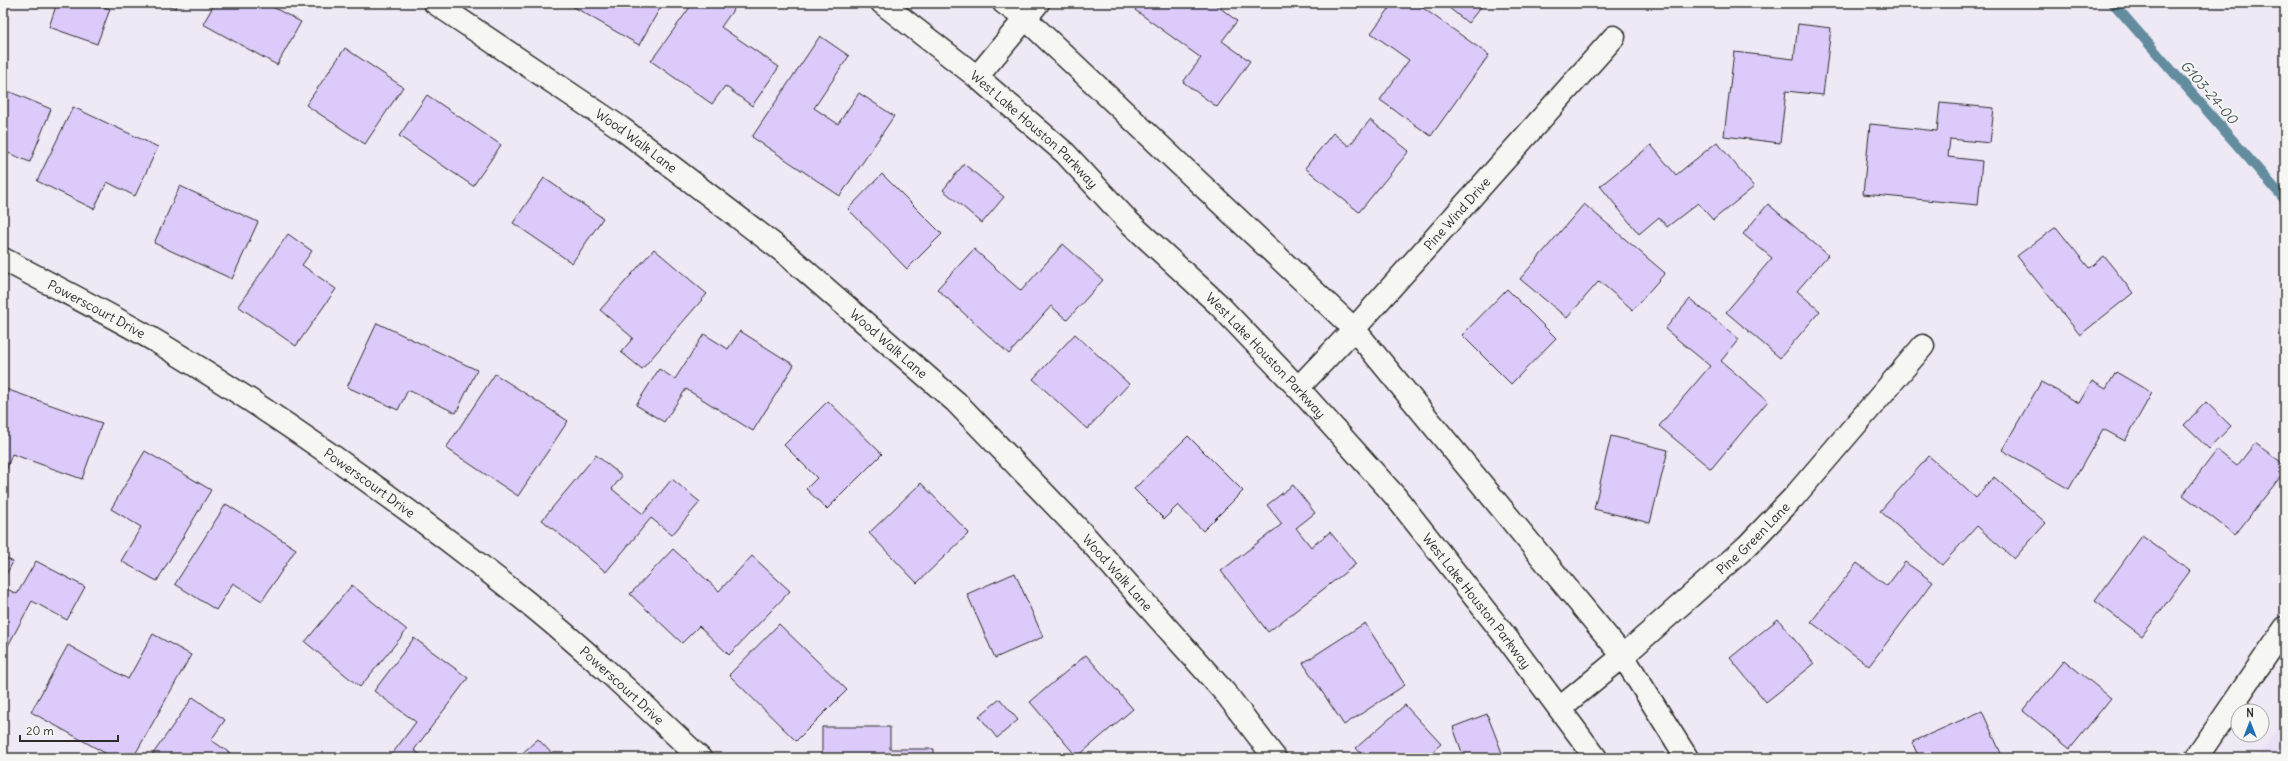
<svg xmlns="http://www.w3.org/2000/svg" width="2288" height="761" font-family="Delius,sans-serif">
  <rect width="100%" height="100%" fill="#eee9f5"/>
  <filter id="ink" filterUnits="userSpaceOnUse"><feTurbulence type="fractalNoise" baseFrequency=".025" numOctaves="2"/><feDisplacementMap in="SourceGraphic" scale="8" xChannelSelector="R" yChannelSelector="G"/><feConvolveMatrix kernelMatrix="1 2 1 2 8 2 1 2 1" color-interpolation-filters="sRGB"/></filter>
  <g filter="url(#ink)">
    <polygon fill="#e9e0f7" points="2285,718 2285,758 2258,758"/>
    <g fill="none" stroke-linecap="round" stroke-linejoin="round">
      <polyline stroke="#648d9e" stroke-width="10" points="2113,3 2285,200"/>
    </g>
    <g fill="#dccafb" stroke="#2b2b2b">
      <polygon points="57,3 94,3 110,9 97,44 49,27"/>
      <polygon points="159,3 178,3 176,8"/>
      <polygon points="215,3 265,3 301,22 277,65 203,24"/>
      <polygon points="567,3 663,3 639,45"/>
      <polygon points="693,3 738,3 721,27 779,67 752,106 725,86 712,104 651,61"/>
      <polygon points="1140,3 1214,3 1237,21 1222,41 1250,61 1217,107 1183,82 1201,58 1135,10"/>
      <polygon points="1380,3 1416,3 1489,55 1431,136 1380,100 1409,60 1371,33 1389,9"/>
      <polygon points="1443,3 1484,3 1468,23"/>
      <polygon points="1798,24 1831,28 1823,95 1786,91 1780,143 1724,136 1734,52 1794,59"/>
      <polygon points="820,36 849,56 814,108 838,124 859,93 894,116 840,196 752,137"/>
      <polygon points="345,48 403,87 365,144 306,105"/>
      <polygon points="3,89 51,109 30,162 3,151"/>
      <polygon points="427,95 501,145 473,186 399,136"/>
      <polygon points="1940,103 1994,108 1990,143 1950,139 1948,157 1982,161 1978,205 1863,194 1870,124 1937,131"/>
      <polygon points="73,107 158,147 135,196 107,182 94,209 37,181"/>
      <polygon points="1370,120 1409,151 1359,212 1305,168 1333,133 1349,146"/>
      <polygon points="1717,142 1754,187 1713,220 1698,203 1667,227 1659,217 1639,234 1600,186 1651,145 1676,175"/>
      <polygon points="964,164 1004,197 982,223 943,190"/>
      <polygon points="882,174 942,234 907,269 848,209"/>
      <polygon points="544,178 603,218 572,263 513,223"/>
      <polygon points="180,186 258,222 232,279 154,243"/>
      <polygon points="1584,204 1665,273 1633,310 1599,281 1567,318 1520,279"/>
      <polygon points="1768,204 1828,255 1797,291 1820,311 1780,358 1726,312 1772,258 1743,234"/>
      <polygon points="2056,227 2089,268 2104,256 2133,293 2080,335 2017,256"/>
      <polygon points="288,234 312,251 302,265 336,289 296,346 238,306"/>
      <polygon points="1063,244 1103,280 1067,320 1051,306 1009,354 937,289 974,249 1021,291"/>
      <polygon points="654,249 707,294 642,369 621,352 633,338 600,310"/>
      <polygon points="1507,289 1556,338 1511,384 1462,335"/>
      <polygon points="1690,299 1739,339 1721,361 1768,401 1711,469 1659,426 1710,366 1665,329"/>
      <polygon points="377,323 477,370 456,413 408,390 398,410 347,387"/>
      <polygon points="740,331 794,365 753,431 686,389 664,422 636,405 659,369 675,379 704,334 728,349"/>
      <polygon points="1075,334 1129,384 1087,429 1033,379"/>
      <polygon points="2116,372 2152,393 2125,441 2103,429 2069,489 2002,450 2041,382 2079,403 2092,381 2106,389"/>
      <polygon points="495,374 568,421 518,496 446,448"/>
      <polygon points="3,388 102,423 82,479 12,454 3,479"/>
      <polygon points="828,401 882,454 827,509 806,489 817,478 784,445"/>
      <polygon points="2206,402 2231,426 2209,449 2184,425"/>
      <polygon points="1188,436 1243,491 1203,531 1178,505 1164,519 1134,489"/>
      <polygon points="1611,436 1668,450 1650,523 1594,509"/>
      <polygon points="2255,443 2285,465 2285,471 2235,535 2183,495 2217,450 2237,466"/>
      <polygon points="145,451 211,490 157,581 121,561 141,527 111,509"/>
      <polygon points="596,455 622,476 612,489 643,514 672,479 700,502 672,535 651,518 606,572 542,520"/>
      <polygon points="1929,456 1976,498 1994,477 2046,523 2014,559 1977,526 1942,565 1880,511"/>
      <polygon points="921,483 969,533 917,583 869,533"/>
      <polygon points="1293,485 1315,513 1296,528 1311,547 1330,532 1356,564 1268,632 1221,571 1282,524 1267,505"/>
      <polygon points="226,504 296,549 262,601 233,583 216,610 175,584"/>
      <polygon points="2142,536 2190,571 2142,636 2095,601"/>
      <polygon points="673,549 719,591 752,556 790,591 729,655 699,626 682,643 630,594"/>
      <polygon points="3,556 13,562 3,580"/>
      <polygon points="36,561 85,587 67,620 32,601 3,655 3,587 17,594"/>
      <polygon points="1905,562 1933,582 1869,666 1811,622 1857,563 1887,586"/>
      <polygon points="1015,573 1043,637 995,658 967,594"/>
      <polygon points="352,585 407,630 360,687 305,642"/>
      <polygon points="1778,619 1814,664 1766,702 1730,658"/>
      <polygon points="1365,623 1405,685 1344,725 1303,663"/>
      <polygon points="779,624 847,690 796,741 729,675"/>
      <polygon points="153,634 191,655 133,758 114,758 31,712 68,645 128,679"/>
      <polygon points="414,638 468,678 414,750 425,758 389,758 416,722 374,691"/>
      <polygon points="1086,655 1133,709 1077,757 1030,702"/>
      <polygon points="2064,660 2111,698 2070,749 2023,711"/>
      <polygon points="193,697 225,720 211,740 233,755 231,758 150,758"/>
      <polygon points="1000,699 1018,720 997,738 979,716"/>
      <polygon points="1405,705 1441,744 1425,758 1365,758 1356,748"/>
      <polygon points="1982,711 2003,758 1919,758 1912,742"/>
      <polygon points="1487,714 1504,758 1464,758 1453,727"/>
      <polygon points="822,727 890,727 890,749 934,749 934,758 822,758"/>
      <polygon points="538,739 556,758 517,758"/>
      <polygon points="1159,752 1165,758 1153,758"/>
    </g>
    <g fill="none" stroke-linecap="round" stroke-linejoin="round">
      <defs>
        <g id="minor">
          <path id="s1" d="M435 3 621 128 785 253 956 402 1086 537 1227 695 1275 758"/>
          <polyline points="977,77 1038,3"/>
          <path id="s2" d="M3 259C55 287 108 313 159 343 282 417 401 502 513 591 579 643 640 701 700 758"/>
          <path id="s3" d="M1298 388 1354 329 1614 37"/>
          <path id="s4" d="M1560 708 1623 656 1747 546 1793 498 1923 346"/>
          <polyline points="2196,758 2285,628"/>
        </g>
        <g id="secondary">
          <path id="s5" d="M882 3 977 77 1065 153 1129 222 1218 304 1298 388 1395 496 1506 637 1596 758"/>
          <polyline points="1004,3 1026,19 1354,329 1623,656 1687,758"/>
        </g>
      </defs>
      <use href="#minor" stroke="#2b2b2b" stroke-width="25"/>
      <use href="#secondary" stroke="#2b2b2b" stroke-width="25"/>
      <use href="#minor" stroke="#f6f6f2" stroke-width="22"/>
      <use href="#secondary" stroke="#f6f6f2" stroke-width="22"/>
    </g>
  </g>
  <g text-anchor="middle" stroke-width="3.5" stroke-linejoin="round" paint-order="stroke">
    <g font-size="13" fill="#2b2b2b" stroke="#f6f6f2">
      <text dy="5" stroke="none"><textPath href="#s5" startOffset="198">West Lake Houston Parkway</textPath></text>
      <text dy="5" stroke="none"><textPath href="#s1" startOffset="244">Wood Walk Lane</textPath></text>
      <text dy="5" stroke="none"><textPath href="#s3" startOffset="236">Pine Wind Drive</textPath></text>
      <text dy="5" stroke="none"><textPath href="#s2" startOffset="106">Powerscourt Drive</textPath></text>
      <text dy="5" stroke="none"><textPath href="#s1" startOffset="568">Wood Walk Lane</textPath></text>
      <text dy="5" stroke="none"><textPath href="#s5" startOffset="522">West Lake Houston Parkway</textPath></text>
      <text dy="5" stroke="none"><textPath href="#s2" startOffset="430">Powerscourt Drive</textPath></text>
      <text dy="5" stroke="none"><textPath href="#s4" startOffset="257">Pine Green Lane</textPath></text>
      <text dy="5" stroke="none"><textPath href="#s1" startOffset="892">Wood Walk Lane</textPath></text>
      <text dy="5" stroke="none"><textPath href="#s5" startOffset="846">West Lake Houston Parkway</textPath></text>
      <text dy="5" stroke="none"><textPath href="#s2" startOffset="754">Powerscourt Drive</textPath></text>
    </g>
    <g font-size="14" font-style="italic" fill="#43545b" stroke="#f6f6f2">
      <text transform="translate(2209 92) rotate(49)" y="5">G103-24-00</text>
    </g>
  </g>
  <rect width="2288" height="761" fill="none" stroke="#f6f6f2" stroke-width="16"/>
  <rect x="8" y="8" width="2272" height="745" fill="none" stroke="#2b2b2b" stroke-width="1.5" filter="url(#ink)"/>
  <g transform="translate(2250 723)"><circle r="19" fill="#f6f6f2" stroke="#a5a5a2"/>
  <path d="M0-3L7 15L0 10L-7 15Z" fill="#1f6fb2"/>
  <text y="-6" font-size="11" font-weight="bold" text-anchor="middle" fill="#2b2b2b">N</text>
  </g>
  <path d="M20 735v6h98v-6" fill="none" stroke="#2b2b2b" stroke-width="2"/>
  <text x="26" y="735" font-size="12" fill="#2b2b2b" stroke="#f6f6f2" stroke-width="3" paint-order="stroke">20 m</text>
</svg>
